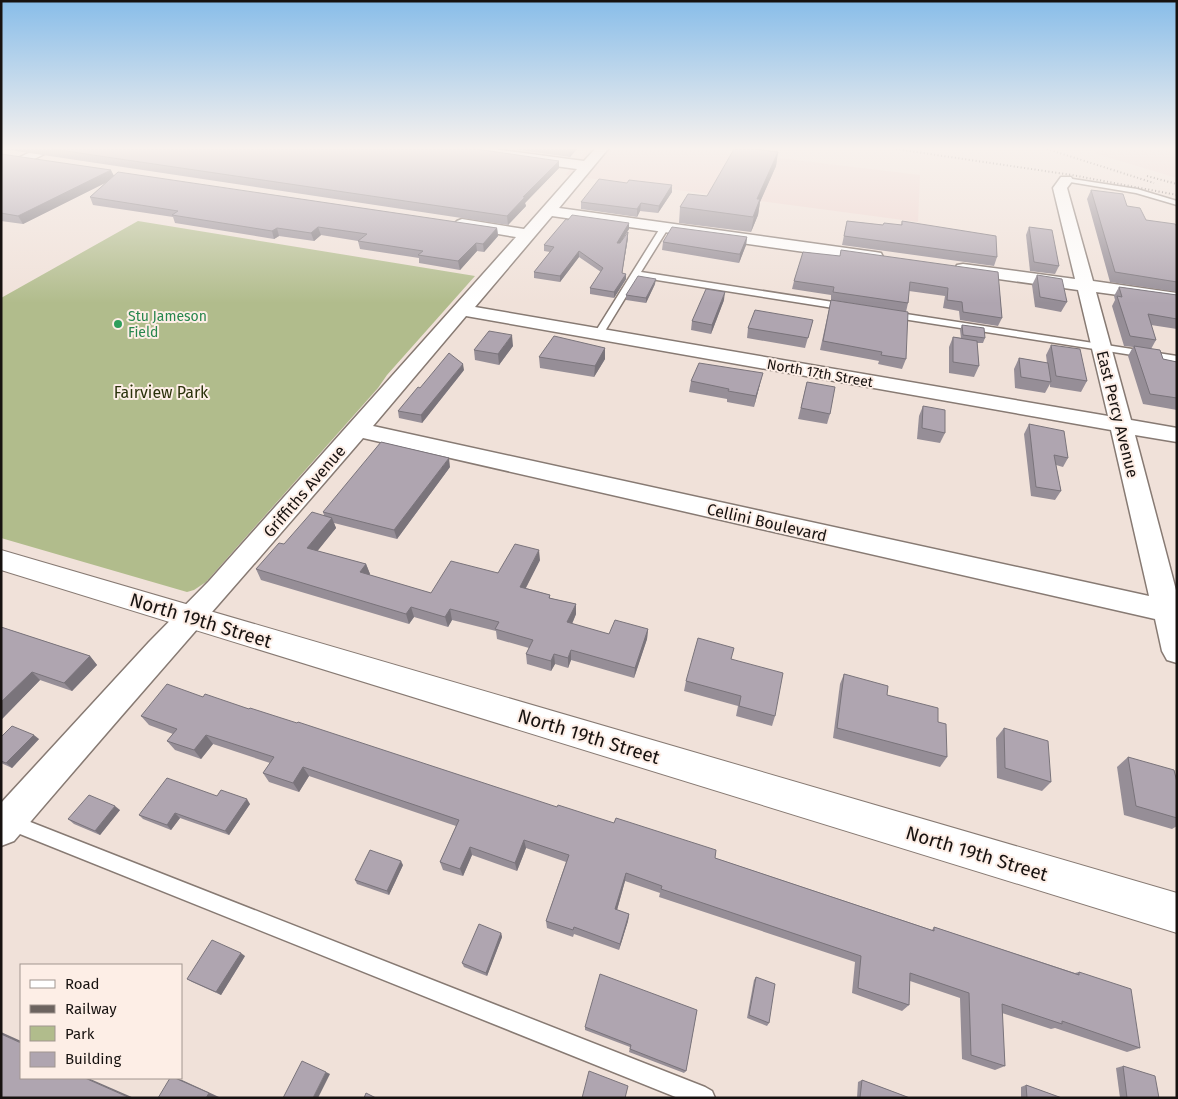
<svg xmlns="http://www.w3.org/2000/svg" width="1178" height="1099" font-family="'Fira Sans',sans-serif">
  <rect width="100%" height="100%" fill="#f0e1d9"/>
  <polygon fill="#eed4cf" points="588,149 703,149 920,175 918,222 565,175"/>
  <polygon fill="#eed4d0" points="1103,149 1177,149 1177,178 1093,153"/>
  <polygon fill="#b1bc8c" points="138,221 475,276 387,375 378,388 206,582 194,590 187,592 1,538 1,298"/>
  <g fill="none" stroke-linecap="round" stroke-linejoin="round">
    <defs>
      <g id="lane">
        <polygon points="1066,178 1137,189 1177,201 1177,205 1136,193 1064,181 1064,179"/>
        <polygon points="662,225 669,227 641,272 846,304 850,307 846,310 638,277 602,336 596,336 594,334"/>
        <polygon points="893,312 1177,356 1177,362 890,317 890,313"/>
        <polygon points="10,814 705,1087 712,1091 715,1098 678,1098 10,830 4,828 2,822 4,816"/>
      </g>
      <g id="street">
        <polygon points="37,149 55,149 1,175 1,166"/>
        <path d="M454 149H493L584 161 595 149H608L559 208 875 252 881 253 883 257 881 261 875 262 552 216 475 307 1108 416 1078 290 963 274 957 273 955 269 957 265 963 264 1075 279 1053 188 1061 177H1071L1073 180 1067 188 1093 281 1177 293V303L1096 292 1131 420 1177 428V442L1135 435 1177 594V663L1167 660 1162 651 1155 619 363 438C247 573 129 706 14 841L1 846V803L149 642 209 581 516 237 457 227 454 224 457 221 462 219 524 229 577 169 460 153ZM466 316 1111 430 1149 596 373 426Z"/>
      </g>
      <polygon id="secondary" points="1,550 1177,893 1177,933 1,570"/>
    </defs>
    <use href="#lane" stroke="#877a73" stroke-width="3"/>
    <use href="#street" stroke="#877a73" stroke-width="3"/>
    <use href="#secondary" stroke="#877a73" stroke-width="2"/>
    <use href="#lane" fill="#fff" fill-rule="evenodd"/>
    <use href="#street" fill="#fff" fill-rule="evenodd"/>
    <use href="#secondary" fill="#fff" fill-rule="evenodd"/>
    <g stroke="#6c635f" stroke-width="2" stroke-dasharray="1 2.5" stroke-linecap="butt">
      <polyline points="896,149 1072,175 1177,195"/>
      <polyline points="1047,149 1154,183"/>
      <polyline points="1147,176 1177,184"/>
    </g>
  </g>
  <g fill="#968e97">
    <polygon points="3,149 476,149 559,168 525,203 526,206 508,225"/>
    <polygon points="511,149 577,149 570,157"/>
    <polygon points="778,152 776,166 760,202 758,215 751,232 679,223 680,207 707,196"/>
    <polygon points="1,154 114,175 497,228 498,236 484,252 477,251 460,270 419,263 419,258 360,249 358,241 321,235 314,241 279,236 274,239 175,223 173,217 93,205 90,197 105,183 23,224 1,221"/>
    <polygon points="627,183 672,185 672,192 658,213 640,211 637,217 581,209 581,202"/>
    <polygon points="1091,190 1127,206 1146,220 1177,227 1177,292 1110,282 1087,199"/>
    <polygon points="847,221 883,225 901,225 902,221 997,257 994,266 842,245"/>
    <polygon points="1029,227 1059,266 1055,274 1030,271 1026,235"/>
    <polygon points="629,229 620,243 628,238 622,273 626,279 614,298 590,294 590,288 601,272 579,257 560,282 534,278 534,272 550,252 544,251 544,245"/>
    <polygon points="747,237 746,245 739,263 662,250 663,242"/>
    <polygon points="840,256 998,272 1002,318 998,326 960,320 959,311 943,308 945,296 909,291 908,303 906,312 831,300 831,295 792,289 794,281"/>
    <polygon points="1037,275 1067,302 1061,312 1035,307 1032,285"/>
    <polygon points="655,284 646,303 626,300 626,295"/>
    <polygon points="1119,287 1177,295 1177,329 1151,325 1156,340 1151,349 1163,359 1177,362 1177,410 1143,404 1128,356 1133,347 1124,346 1112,306 1115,300 1114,296"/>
    <polygon points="724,300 711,334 691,330 692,321"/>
    <polygon points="831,300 906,359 902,369 878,364 879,361 820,350"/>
    <polygon points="813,320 805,348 747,338 748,328"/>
    <polygon points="962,325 985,338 983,343 977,343 979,366 974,377 949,373 949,347 953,337 961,338 960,330"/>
    <polygon points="1051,345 1087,381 1081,392 1050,387 1050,384 1045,393 1015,388 1014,369 1019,358 1047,363 1046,355"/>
    <polygon points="513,346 499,365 475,360 474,350"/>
    <polygon points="605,348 605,359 594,377 540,368 539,357"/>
    <polygon points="464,370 422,423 399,418 398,411 420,388"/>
    <polygon points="691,381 760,384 754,407 727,402 727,399 689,392"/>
    <polygon points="807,382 830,414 827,424 798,419"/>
    <polygon points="923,406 945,433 940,443 917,439 919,416"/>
    <polygon points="1029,424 1068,458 1063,467 1056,465 1061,491 1055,500 1031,496 1024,434"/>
    <polygon points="450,467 397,539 334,523 336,528 317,551 366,564 370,574 369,575 431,593 540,560 526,588 550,595 550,598 576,604 576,614 572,624 609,634 648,629 647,639 634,678 571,660 568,668 555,664 551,671 527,664 526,654 529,648 497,639 496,631 452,620 448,627 414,617 409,624 261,580 256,569 284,544 324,515 323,512"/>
    <polygon points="1,627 90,656 97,665 72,691 40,680 2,719 1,718"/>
    <polygon points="731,659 775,716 772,726 736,716 738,706 684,691 686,681"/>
    <polygon points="844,674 938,722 947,757 940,767 833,738 840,684"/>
    <polygon points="203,697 249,709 715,858 932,930 934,927 1075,973 1079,972 1140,1048 1127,1052 1055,1028 1051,1029 1002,1013 1005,1066 995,1070 962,1059 960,998 910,981 909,1005 902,1011 852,993 855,962 659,897 660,893 625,881 617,910 629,914 628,921 619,950 574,934 573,937 547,928 546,921 566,862 526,848 517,871 472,855 463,876 443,870 440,862 456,826 309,776 299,792 269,782 263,773 270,763 213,744 201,759 175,750 167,741 173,734 149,725 141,716"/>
    <polygon points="1004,728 1051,782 1042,791 997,778 996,738"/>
    <polygon points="1,737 39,739 12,768 1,763"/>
    <polygon points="1128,757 1177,782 1177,826 1172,829 1124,815 1117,767"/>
    <polygon points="217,796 250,804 229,835 180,818 171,830 143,819 139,815"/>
    <polygon points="120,810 100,835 74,824 68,819"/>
    <polygon points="403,865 389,895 357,884 355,880"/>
    <polygon points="501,933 502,937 487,976 464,967 462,963"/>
    <polygon points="245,956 221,995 192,982 187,979"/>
    <polygon points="756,977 769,1023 767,1026 747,1018 754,980"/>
    <polygon points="697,1010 686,1071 684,1073 629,1052 630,1047 585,1030 585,1027"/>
    <polygon points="1123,1066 1159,1098 1120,1098 1116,1068"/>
    <polygon points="862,1080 910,1098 857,1098 858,1082"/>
    <polygon points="1026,1085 1062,1098 1021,1098 1021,1087"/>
  </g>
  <g fill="#7a747b">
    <polygon points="569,149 577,149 570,157"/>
    <polygon points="778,152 776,166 760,202 758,215 751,232 757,199"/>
    <polygon points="559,161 559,168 525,203 526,206 508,225 507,216 523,197"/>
    <polygon points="111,170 115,178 23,224 18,216"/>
    <polygon points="672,185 672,192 658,213 659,206"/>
    <polygon points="641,203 640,211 637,217 637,209"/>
    <polygon points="629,223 629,229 617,248 617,243"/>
    <polygon points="318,227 321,235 314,241 311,233"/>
    <polygon points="277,228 279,236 274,239 272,231"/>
    <polygon points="497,228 498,236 484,252 483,244"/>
    <polygon points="628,232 628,238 621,279 622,273"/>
    <polygon points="747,237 746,245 739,263 740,254"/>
    <polygon points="476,243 477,251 460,270 458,261"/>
    <polygon points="579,251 579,257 560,282 560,276"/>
    <polygon points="626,274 626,279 614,298 614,292"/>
    <polygon points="656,279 655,284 646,303 646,298"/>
    <polygon points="725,292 724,300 711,334 712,325"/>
    <polygon points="512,335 513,346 499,365 498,354"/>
    <polygon points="605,348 605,359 594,377 595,366"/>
    <polygon points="463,364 464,370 422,423 421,415"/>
    <polygon points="763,373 760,384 754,407 756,396"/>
    <polygon points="449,458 450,467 397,539 394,530"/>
    <polygon points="332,518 336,528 311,559 307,548"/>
    <polygon points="539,550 540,560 521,597 520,587"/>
    <polygon points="366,564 370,574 363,583 360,572"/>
    <polygon points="576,604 576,614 568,633 567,622"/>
    <polygon points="411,607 414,617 409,624 406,614"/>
    <polygon points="450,609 452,620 448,627 445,617"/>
    <polygon points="648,629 647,639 634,678 635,668"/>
    <polygon points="571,650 571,660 568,668 568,658"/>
    <polygon points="554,654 555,664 551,671 551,661"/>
    <polygon points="90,656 97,665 72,691 64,683"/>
    <polygon points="32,672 40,680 2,719 1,718 1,702"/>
    <polygon points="34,735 39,739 12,768 6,763"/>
    <polygon points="206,735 213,744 201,759 194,750"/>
    <polygon points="303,767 309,776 299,792 293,783"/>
    <polygon points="247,799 250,804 229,835 225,831"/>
    <polygon points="115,806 120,810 100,835 95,831"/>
    <polygon points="175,813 180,818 171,830 167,825"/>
    <polygon points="524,840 526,848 517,871 515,863"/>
    <polygon points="470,847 472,855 463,876 460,869"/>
    <polygon points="401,861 403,865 389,895 387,891"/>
    <polygon points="626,873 625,881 615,917 615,909"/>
    <polygon points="629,914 628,921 619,950 620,944"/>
    <polygon points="501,933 502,937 487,976 486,973"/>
    <polygon points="241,953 245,956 221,995 216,992"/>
    <polygon points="1,1032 21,1041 21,1043 1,1034"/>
    <polygon points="326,1072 330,1074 318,1098 313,1098"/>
    <polygon points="85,1078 88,1078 134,1098 130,1098"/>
    <polygon points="175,1078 182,1080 219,1097 218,1098 206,1098"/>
  </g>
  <g fill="#afa5b0" stroke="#7a747b">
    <polygon points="52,149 476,149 559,161 523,197 525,197 507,216"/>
    <polygon points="734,149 755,149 778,152 757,199 760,199 753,217 680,207 688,194 707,196"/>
    <polygon points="1,154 111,170 18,216 1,213"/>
    <polygon points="118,172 497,228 483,244 476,243 458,261 418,255 423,251 358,241 367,234 318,227 311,233 277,228 272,231 172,215 178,211 90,197"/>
    <polygon points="599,179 627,183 629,180 672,185 659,206 641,203 637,209 581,202"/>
    <polygon points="1091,190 1123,194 1127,206 1140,208 1146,220 1175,224 1177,227 1177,282 1115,272"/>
    <polygon points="572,215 629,223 617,243 620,243 628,232 622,273 626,274 614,292 590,288 603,268 579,251 560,276 534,272 554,247 544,245 566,219 568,220"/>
    <polygon points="847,221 883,225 884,223 902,225 902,221 996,236 997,257 844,236"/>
    <polygon points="672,227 747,237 740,254 738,254 663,242"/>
    <polygon points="1029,227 1052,230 1059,266 1034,262"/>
    <polygon points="841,250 998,272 1002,318 963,312 962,302 947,300 948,288 910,282 908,303 833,292 834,287 794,281 803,252 840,256"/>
    <polygon points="1037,275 1062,279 1067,302 1040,297"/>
    <polygon points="638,276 656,279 646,298 626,295"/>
    <polygon points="1119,287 1177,295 1177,319 1148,314 1156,340 1130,336 1117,296 1122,297"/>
    <polygon points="706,289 725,292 712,325 692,321"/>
    <polygon points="831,300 908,312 906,359 881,355 882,352 823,341"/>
    <polygon points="755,310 813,320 808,338 748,328"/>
    <polygon points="962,325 984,328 985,338 963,335"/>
    <polygon points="489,331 512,335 498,354 474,350"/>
    <polygon points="554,336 605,348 595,366 539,357"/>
    <polygon points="953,337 977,341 979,366 953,362"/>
    <polygon points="1051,345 1080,349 1087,381 1056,376"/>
    <polygon points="1134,346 1160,350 1163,359 1177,362 1177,398 1150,394"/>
    <polygon points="449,353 463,364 421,415 398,411 418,387 420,388"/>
    <polygon points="1019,358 1048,363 1051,382 1021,377"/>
    <polygon points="699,363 763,373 756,396 728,391 729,389 691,381"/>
    <polygon points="807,382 835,387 830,414 801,408"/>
    <polygon points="923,406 945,410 945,433 922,428"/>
    <polygon points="1029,424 1064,431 1068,458 1054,455 1061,491 1036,487"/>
    <polygon points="381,442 449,458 394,530 323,512"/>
    <polygon points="312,512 332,518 307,548 366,564 360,572 431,593 451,561 498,573 515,544 539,550 520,587 550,595 549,598 576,604 567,622 609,634 615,620 648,629 635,668 571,650 568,658 554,654 551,661 526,654 533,640 495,629 499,622 450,609 445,617 411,607 406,614 256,569 279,543 284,544"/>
    <polygon points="1,627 90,656 64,683 32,672 1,702"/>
    <polygon points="698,638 734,648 731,659 783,673 775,716 739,706 741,696 686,681"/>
    <polygon points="844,674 888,686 887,695 938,708 938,722 946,724 947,757 837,728"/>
    <polygon points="167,684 203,697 205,694 249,709 250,708 297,723 298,722 557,807 558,805 614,823 616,818 716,850 715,858 934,931 934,927 1079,975 1079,972 1131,989 1140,1048 1062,1021 1062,1024 1002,1004 1005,1066 971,1055 969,993 910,973 909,1005 858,988 861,956 661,889 662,886 626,873 615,909 629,914 620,944 574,927 573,930 546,921 569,855 524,840 515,863 470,847 460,869 440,862 459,820 303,767 293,783 263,773 274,757 206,735 194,750 167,741 177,729 141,716"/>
    <polygon points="12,726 34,735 6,763 1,761 1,737"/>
    <polygon points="1004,728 1048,741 1051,782 1005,768"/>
    <polygon points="1128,757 1174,770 1177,782 1177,818 1136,806"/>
    <polygon points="167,778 217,796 221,790 247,799 225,831 175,813 167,825 139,815"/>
    <polygon points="89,795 115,806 95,831 68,819"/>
    <polygon points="370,850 401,861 387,891 355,880"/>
    <polygon points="479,924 501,933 486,973 462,963"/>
    <polygon points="212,940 241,953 216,992 187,979"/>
    <polygon points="600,974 697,1010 686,1071 630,1049 631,1045 585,1027"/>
    <polygon points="756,977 775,984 769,1023 749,1015"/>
    <polygon points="1,1034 21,1043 21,1078 85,1078 130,1098 1,1098"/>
    <polygon points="302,1061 326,1072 313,1098 283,1098"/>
    <polygon points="1123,1066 1155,1076 1159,1098 1127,1098"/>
    <polygon points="589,1071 628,1086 625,1098 582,1098"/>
    <polygon points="170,1078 175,1078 209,1093 206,1098 158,1098"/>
    <polygon points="862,1080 910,1098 860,1098"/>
    <polygon points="1026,1085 1062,1098 1027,1098"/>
    <polygon points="366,1093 376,1098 364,1098"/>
  </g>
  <linearGradient id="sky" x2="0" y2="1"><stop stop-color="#88bde9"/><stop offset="0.49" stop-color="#f8f2ee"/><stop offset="1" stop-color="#f8f2ee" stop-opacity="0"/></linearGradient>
  <rect width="1178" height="303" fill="url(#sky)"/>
  <circle fill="#2e9e5b" stroke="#fdeee6" stroke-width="2" cx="118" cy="324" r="5"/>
  <g text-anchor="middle" stroke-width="4" stroke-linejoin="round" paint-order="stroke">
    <g font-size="14" fill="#27864d" stroke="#fdeee6" text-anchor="start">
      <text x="128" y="321">Stu Jameson<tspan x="128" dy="16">Field</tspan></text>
    </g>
    <g font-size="14" fill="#171210" stroke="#fdeee6">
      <text transform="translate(820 373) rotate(10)" y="5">North 17th Street</text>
    </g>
    <g font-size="16" fill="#2b320b" stroke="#fdeee6">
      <text x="161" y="398">Fairview Park</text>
    </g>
    <g font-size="16" fill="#171210" stroke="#fdeee6">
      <text transform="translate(1118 414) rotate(76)" y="6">East Percy Avenue</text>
      <text transform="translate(304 491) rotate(-49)" y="6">Griffiths Avenue</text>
      <text transform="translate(767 522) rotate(13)" y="6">Cellini Boulevard</text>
    </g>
    <g font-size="19" fill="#171210" stroke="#fdeee6">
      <text transform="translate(201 620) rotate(17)" y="7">North 19th Street</text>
      <text transform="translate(589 736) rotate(17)" y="7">North 19th Street</text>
      <text transform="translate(977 853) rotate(17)" y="7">North 19th Street</text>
    </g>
  </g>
  <rect width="1178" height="1099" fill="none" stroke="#171210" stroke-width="5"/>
  <rect x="20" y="964" width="162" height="115" fill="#fdeee6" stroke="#a19690"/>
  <rect x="30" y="980" width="25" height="8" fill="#ffffff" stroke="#a19690"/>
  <text x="65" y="989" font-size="15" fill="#171210">Road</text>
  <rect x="30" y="1005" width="25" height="8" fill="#6c635f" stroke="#a19690"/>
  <text x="65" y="1014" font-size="15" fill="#171210">Railway</text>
  <rect x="30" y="1026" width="25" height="15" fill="#b1bc8c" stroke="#a19690"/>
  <text x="65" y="1039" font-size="15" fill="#171210">Park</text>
  <rect x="30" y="1052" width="25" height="15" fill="#afa5b0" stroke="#a19690"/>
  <text x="65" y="1064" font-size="15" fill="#171210">Building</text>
</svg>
